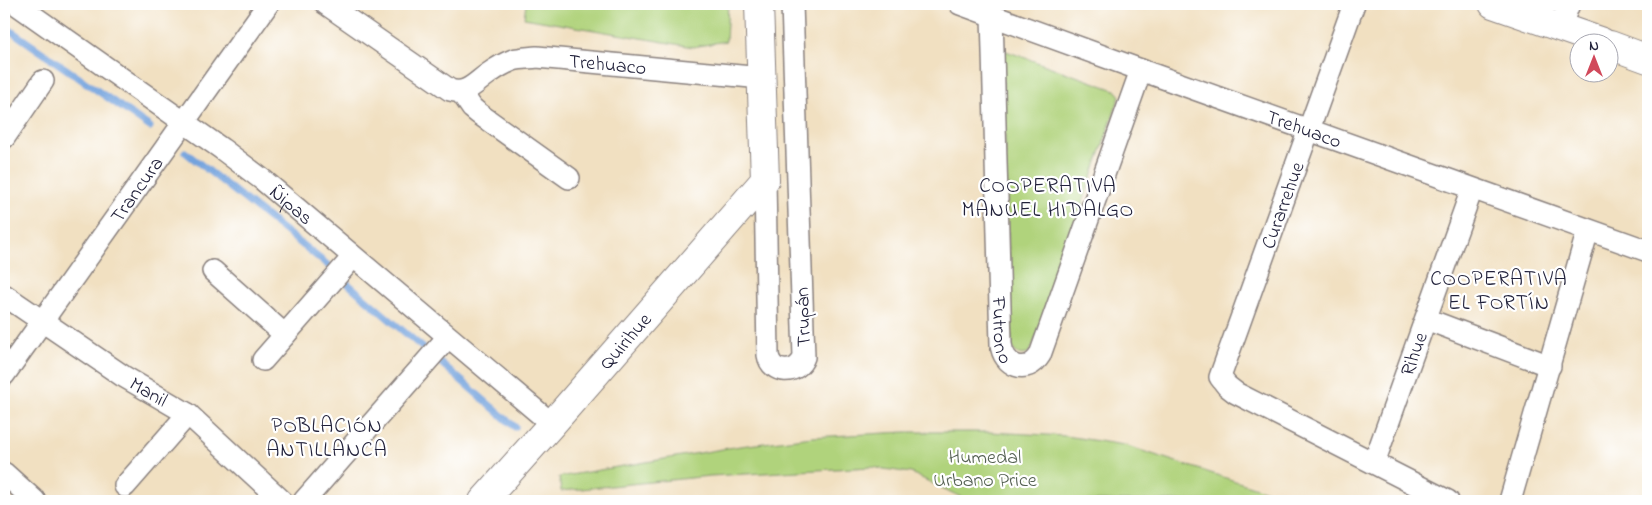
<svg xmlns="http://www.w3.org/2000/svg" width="1652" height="505" font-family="'Indie Flower',sans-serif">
  <rect width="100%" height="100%" fill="#fff"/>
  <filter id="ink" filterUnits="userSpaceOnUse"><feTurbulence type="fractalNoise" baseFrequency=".02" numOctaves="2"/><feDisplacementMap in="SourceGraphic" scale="10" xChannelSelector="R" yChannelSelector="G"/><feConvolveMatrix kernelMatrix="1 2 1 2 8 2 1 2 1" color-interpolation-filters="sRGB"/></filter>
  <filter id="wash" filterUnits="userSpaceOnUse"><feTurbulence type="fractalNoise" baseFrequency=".0096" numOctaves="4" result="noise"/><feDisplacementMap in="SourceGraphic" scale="20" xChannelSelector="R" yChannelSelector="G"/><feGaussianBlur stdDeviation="1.12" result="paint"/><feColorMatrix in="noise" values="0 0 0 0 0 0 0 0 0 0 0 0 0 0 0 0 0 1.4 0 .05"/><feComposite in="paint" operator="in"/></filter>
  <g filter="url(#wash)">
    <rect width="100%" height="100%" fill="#f1e0c1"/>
    <g fill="#b0d37c" stroke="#697a5c">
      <polygon points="526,4 728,4 726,41 693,47 524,18"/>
      <path d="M1006 51 1115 90 1120 96 1032 348C1027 357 1018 357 1012 348L1002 55 1003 52Z"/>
      <polygon points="905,432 989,432 1066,436 1124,445 1297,501 969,501 911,473 871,467 710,476 561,491 559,477 740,446 812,437"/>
    </g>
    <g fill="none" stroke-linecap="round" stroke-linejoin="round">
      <g stroke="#73a3dd" stroke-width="7">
        <polyline points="4,26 150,127"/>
        <polyline points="185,152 329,266"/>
        <polyline points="347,283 423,348"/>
        <polyline points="440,362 515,427"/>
      </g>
    </g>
  </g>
  <g filter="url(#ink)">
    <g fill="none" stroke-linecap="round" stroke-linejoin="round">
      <defs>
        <g id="minor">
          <path id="s1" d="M16 4 222 149 263 180 552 424"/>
          <path id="s2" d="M326 4 450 90C467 95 475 83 488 74 495 69 505 63 513 60 520 58 529 58 537 57L762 78"/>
          <path id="s3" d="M960 4 1141 70 1648 251"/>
          <polyline points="1354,4 1220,377 1227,386 1236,393 1448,501"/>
          <path id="s4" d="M992 15 1001 344C1003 366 1027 376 1040 355L1141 70"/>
          <polyline points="1560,28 1569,4"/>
          <polyline points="461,92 472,108 478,113 569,178"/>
          <polyline points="4,138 43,81"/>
          <path d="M765 180 768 355C771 375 798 375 804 357L792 4"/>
          <polyline points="213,271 285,335"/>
          <path id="s5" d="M4 295 123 376 188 414 282 501"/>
          <polyline points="1426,319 1550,366"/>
          <polyline points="263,360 353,257"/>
          <path id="s6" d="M4 375 268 4"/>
          <path id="s7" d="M1374 463 1472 189"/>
          <polyline points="4,473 35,501"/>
          <polyline points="125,486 188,414"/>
          <polyline points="304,501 448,337"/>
          <polyline points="1510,501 1588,230"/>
        </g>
        <g id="tertiary">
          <polyline points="1493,4 1602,42"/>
          <polyline points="1610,45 1648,59"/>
          <path id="s8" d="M483 501 552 424 765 180 759 4"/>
        </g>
      </defs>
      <use href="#minor" stroke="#8a817e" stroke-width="24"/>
      <use href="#tertiary" stroke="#8a817e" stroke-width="30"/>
      <use href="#minor" stroke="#fff" stroke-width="21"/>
      <use href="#tertiary" stroke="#fff" stroke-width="28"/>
    </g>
  </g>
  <g text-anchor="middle" stroke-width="4.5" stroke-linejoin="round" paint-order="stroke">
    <g font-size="20" fill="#22223b" stroke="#fff">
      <text dy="7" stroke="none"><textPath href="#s2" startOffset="318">Trehuaco</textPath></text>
      <text dy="7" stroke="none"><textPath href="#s3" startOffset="366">Trehuaco</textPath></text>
      <text dy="7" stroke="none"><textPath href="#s6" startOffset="228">Trancura</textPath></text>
      <text dy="7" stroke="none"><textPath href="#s1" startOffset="341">Ñipas</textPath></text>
      <text transform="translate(1282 205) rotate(-70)" y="7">Curarrehue</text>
      <text transform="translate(802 317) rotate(-92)" y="7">Trupán</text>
      <text dy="7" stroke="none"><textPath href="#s4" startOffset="315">Futrono</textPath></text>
      <text dy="7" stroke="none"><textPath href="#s8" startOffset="214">Quirihue</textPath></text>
      <text dy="7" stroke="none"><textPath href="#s7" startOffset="116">Rihue</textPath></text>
      <text dy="7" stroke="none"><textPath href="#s5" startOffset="174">Manil</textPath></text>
    </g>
    <g font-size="20" fill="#546052" stroke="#fff">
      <text x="985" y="463">Humedal<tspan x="985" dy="23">Urbano Price</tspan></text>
    </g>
    <g font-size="21" letter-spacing="1" fill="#22223b" stroke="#fff">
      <text x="1048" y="192">COOPERATIVA<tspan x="1048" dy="24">MANUEL HIDALGO</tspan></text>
      <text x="1499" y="285">COOPERATIVA<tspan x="1499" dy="24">EL FORTÍN</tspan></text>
      <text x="327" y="432">POBLACIÓN<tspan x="327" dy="24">ANTILLANCA</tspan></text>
    </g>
  </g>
  <rect width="1652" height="505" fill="none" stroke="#fff" stroke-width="20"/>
  <g transform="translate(1594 58)"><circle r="24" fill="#ffffff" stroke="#a7a7b1"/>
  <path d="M0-4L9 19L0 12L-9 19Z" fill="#d1495b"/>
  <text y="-8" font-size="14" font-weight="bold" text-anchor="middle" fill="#22223b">N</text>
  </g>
</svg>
